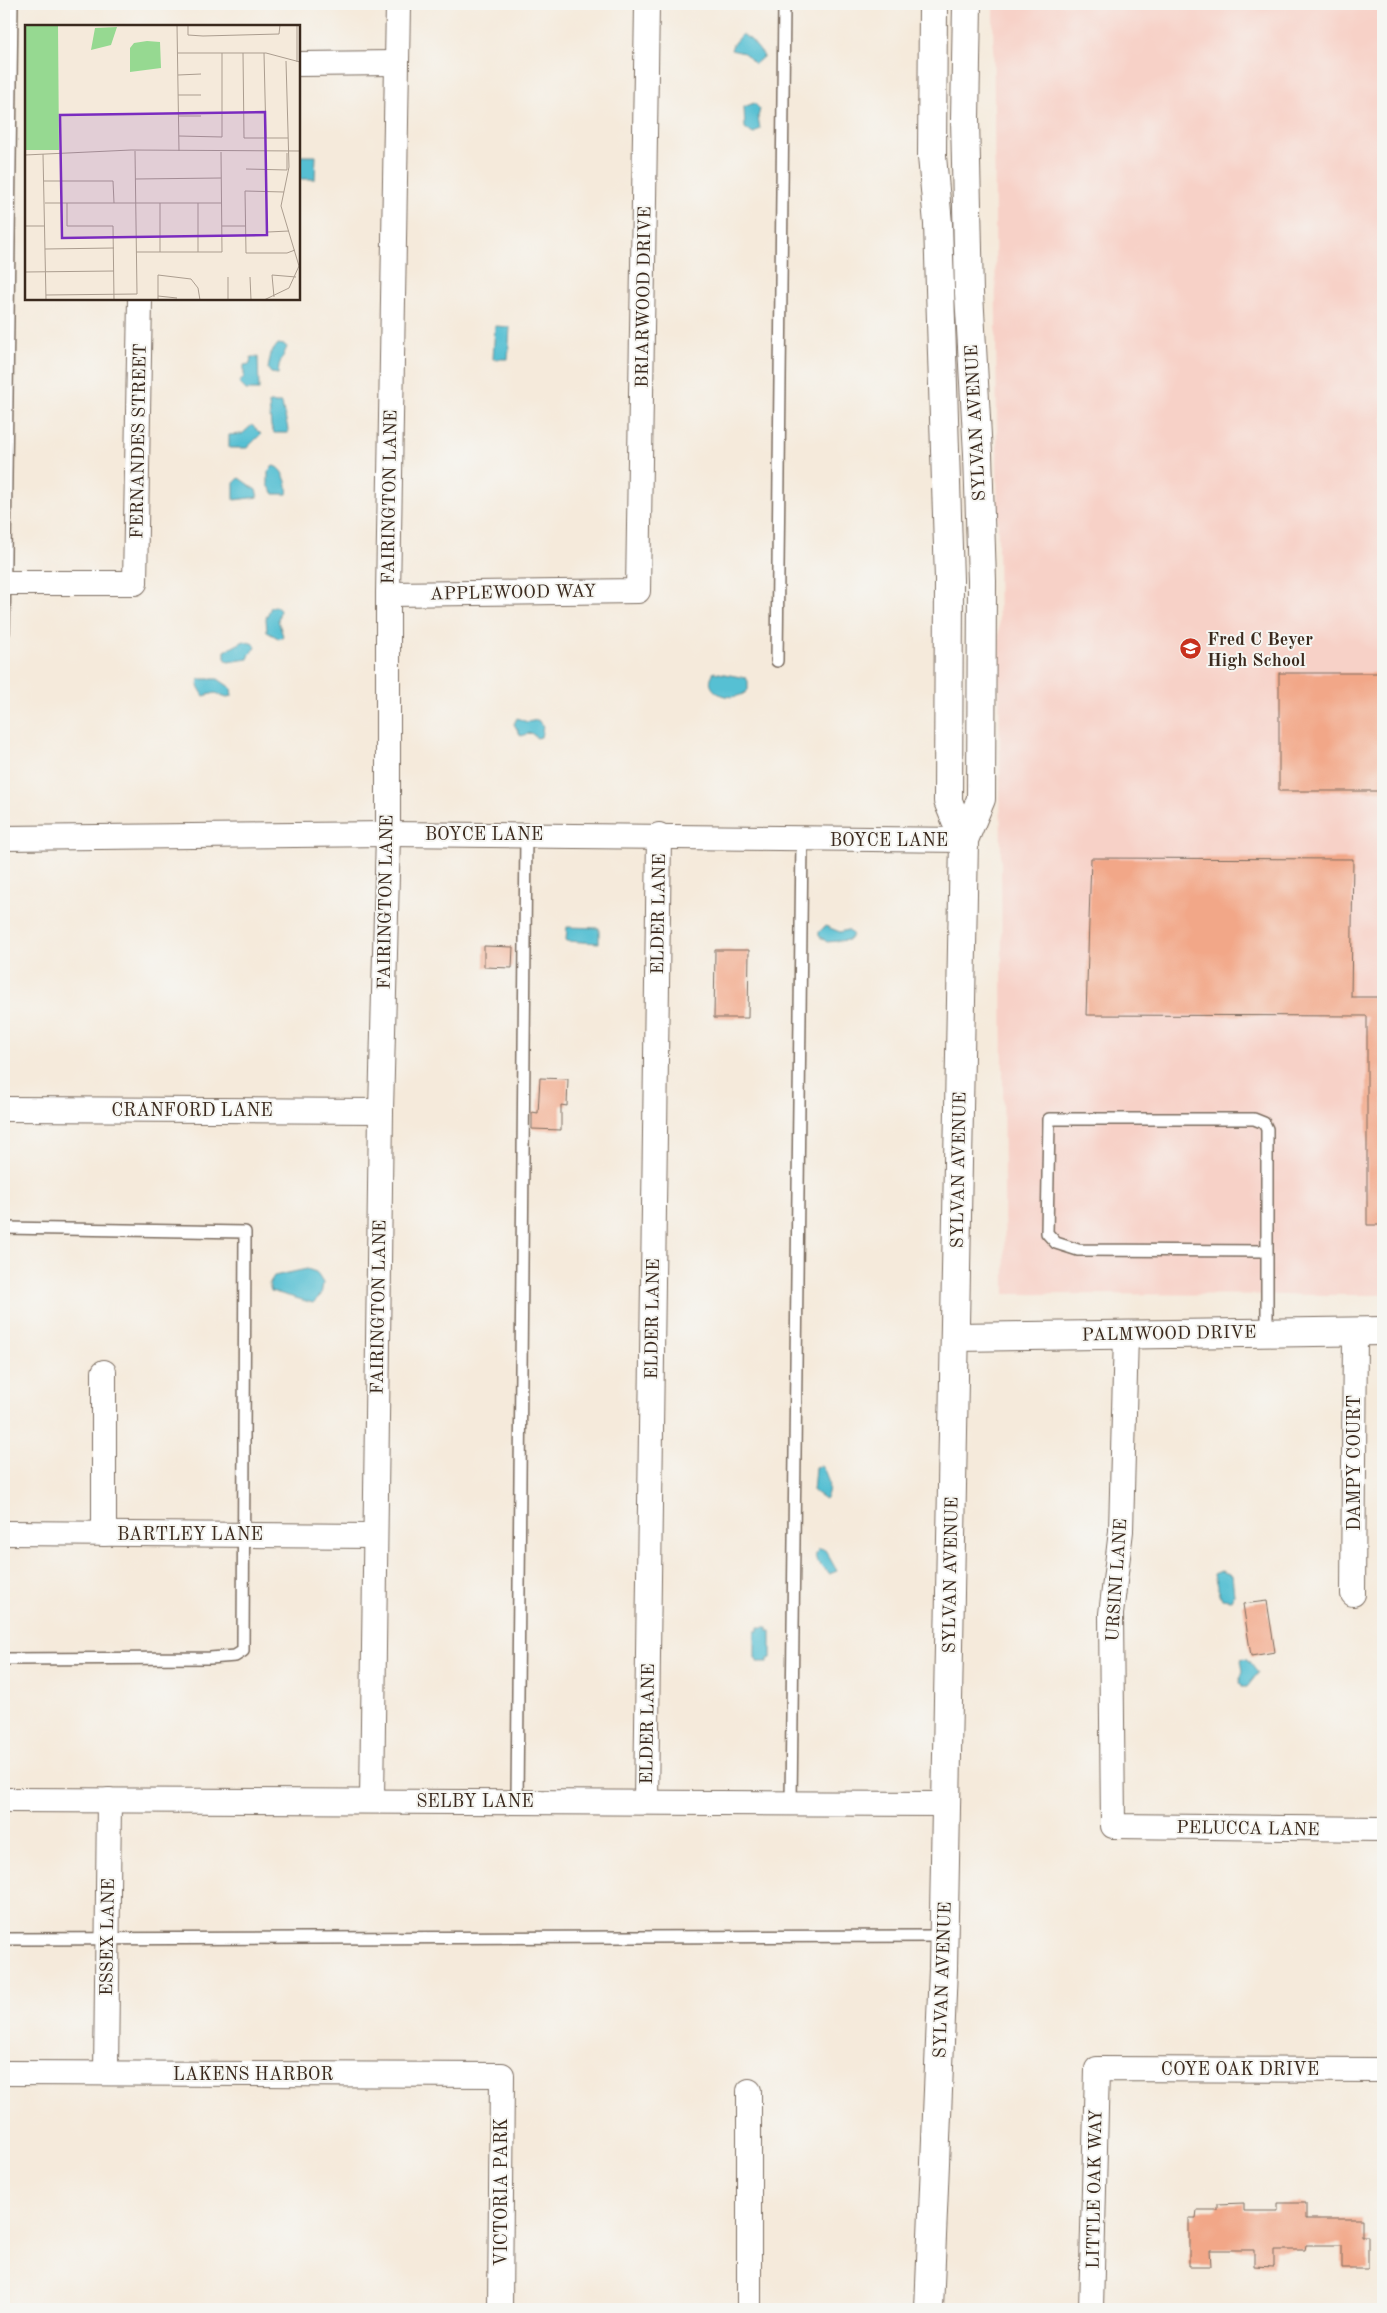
<svg xmlns="http://www.w3.org/2000/svg" width="1387" height="2313" font-family="'Old Standard TT',serif">
  <rect width="100%" height="100%" fill="#f6f6f2"/>
  <filter id="ink" filterUnits="userSpaceOnUse"><feTurbulence type="fractalNoise" baseFrequency=".02" numOctaves="2"/><feDisplacementMap in="SourceGraphic" scale="10" xChannelSelector="R" yChannelSelector="G"/><feConvolveMatrix kernelMatrix="1 2 1 2 8 2 1 2 1" color-interpolation-filters="sRGB"/></filter>
  <filter id="wash" filterUnits="userSpaceOnUse"><feTurbulence type="fractalNoise" baseFrequency=".0096" numOctaves="4" result="noise"/><feDisplacementMap in="SourceGraphic" scale="20" xChannelSelector="R" yChannelSelector="G"/><feGaussianBlur stdDeviation="1.12" result="paint"/><feColorMatrix in="noise" values="0 0 0 0 0 0 0 0 0 0 0 0 0 0 0 0 0 1.4 0 .05"/><feComposite in="paint" operator="in"/></filter>
  <g filter="url(#wash)">
    <rect width="100%" height="100%" fill="#f5eadb"/>
    <polygon fill="#f7d1c7" points="993,4 1383,4 1383,1295 1005,1294"/>
    <g fill="#57c0d3" stroke="#497578">
      <polygon points="742,34 751,40 764,56 755,64 744,53 731,50 733,44"/>
      <polygon points="754,103 760,109 758,117 760,129 753,134 745,128 744,107"/>
      <polygon points="301,156 316,156 315,179 299,179 299,160 301,160"/>
      <polygon points="495,326 510,327 508,359 493,359"/>
      <polygon points="278,344 285,345 287,347 279,365 278,374 271,373 268,369 271,353"/>
      <polygon points="251,357 258,357 259,390 246,390 239,383 244,377 244,365 250,364"/>
      <path d="M269 403H282C283 414 288 422 288 433H274L271 426Z"/>
      <polygon points="252,425 261,434 247,448 229,448 229,435 242,434"/>
      <path d="M273 466C283 467 289 486 287 494H274L268 485V471Z"/>
      <polygon points="239,478 256,490 258,497 234,500 234,483"/>
      <polygon points="275,606 280,610 278,620 283,636 280,639 267,632 266,618 271,607"/>
      <polygon points="244,641 254,644 256,648 250,654 248,659 228,662 225,658 225,651"/>
      <path d="M714 672 746 678 748 681V690C735 705 699 693 714 672Z"/>
      <polygon points="199,679 218,679 231,688 232,696 227,697 215,693 204,696 198,686"/>
      <polygon points="517,718 527,722 538,720 543,727 541,737 537,738 531,733 521,736 514,724"/>
      <polygon points="825,926 840,932 848,930 853,935 849,940 827,942 819,936 819,932"/>
      <polygon points="567,927 599,928 599,943 566,941"/>
      <polygon points="307,1269 316,1272 323,1283 321,1295 313,1303 271,1291 269,1284 274,1276"/>
      <path d="M821 1466C828 1474 832 1490 825 1499L813 1491 815 1468Z"/>
      <polygon points="819,1549 825,1550 837,1571 829,1574 817,1562 815,1555"/>
      <path d="M1221 1571 1232 1575 1234 1594 1231 1600 1222 1599C1220 1595 1214 1577 1214 1574Z"/>
      <polygon points="758,1627 768,1627 768,1631 771,1631 771,1658 768,1659 768,1662 757,1662 757,1659 755,1658 755,1631 758,1631"/>
      <polygon points="1243,1658 1247,1659 1258,1673 1247,1687 1241,1687 1239,1682 1243,1671 1241,1660"/>
    </g>
    <g id="blocks">
      <g fill="#f2a788">
        <rect x="1279" y="673" width="104" height="118"/>
        <polygon points="1091,858 1353,859 1351,997 1383,997 1383,1225 1367,1225 1367,1016 1086,1015"/>
        <polygon points="484,946 513,947 512,968 484,967"/>
        <polygon points="715,950 749,950 748,1018 714,1018"/>
        <polygon points="540,1078 568,1079 567,1106 561,1105 561,1130 532,1129 532,1112 538,1113"/>
        <polygon points="1267,1601 1275,1652 1251,1656 1243,1604"/>
        <polygon points="1244,2203 1244,2211 1278,2211 1278,2203 1306,2203 1306,2219 1362,2219 1362,2236 1368,2236 1368,2269 1342,2269 1342,2245 1306,2245 1305,2250 1274,2250 1274,2267 1254,2266 1254,2250 1210,2250 1211,2266 1189,2266 1189,2218 1196,2218 1197,2210 1217,2210 1217,2204"/>
      </g>
    </g>
  </g>
  <g filter="url(#ink)">
    <use href="#blocks" fill-opacity="0" stroke="#7c6d60" stroke-width="1"/>
    <g fill="none" stroke-linecap="round" stroke-linejoin="round">
      <defs>
        <g id="lane">
          <polyline points="4,632 12,4"/>
          <polyline points="777,661 784,4"/>
          <polyline points="4,1228 245,1232 243,1651 235,1656 210,1658 4,1659"/>
          <path d="M1267 1332C1267 1264 1267 1197 1267 1129L1264 1123 1254 1119H1049L1047 1233 1056 1243 1078 1250 1267 1251"/>
          <polyline points="517,1801 526,835"/>
          <polyline points="791,1803 802,840"/>
          <polyline points="4,1939 944,1936"/>
        </g>
        <g id="street">
          <polyline points="299,64 397,63"/>
          <polyline points="4,583 135,583 140,299"/>
          <polyline points="388,594 638,591 647,4"/>
          <polyline points="4,838 388,834 964,840"/>
          <polyline points="4,1109 381,1111"/>
          <polyline points="1126,1334 1121,1531 1111,1614 1113,1826 1383,1829"/>
          <polyline points="4,1533 375,1536"/>
          <polyline points="104,1534 104,1372"/>
          <polyline points="1353,1594 1355,1331"/>
          <polyline points="4,1800 945,1804"/>
          <polyline points="372,1800 381,1111 388,834 388,594 398,4"/>
          <polyline points="646,1802 659,835"/>
          <polyline points="4,2073 502,2075 500,2309"/>
          <polyline points="106,2073 109,1800"/>
          <polyline points="749,2309 749,2091"/>
          <polyline points="1091,2309 1097,2069 1383,2070"/>
        </g>
        <g id="secondary">
          <polyline points="933,4 932,156 938,224 949,580 948,801 964,840"/>
          <polyline points="956,1337 1383,1331"/>
          <polyline points="929,2309 943,1969 964,840 981,799 982,581 978,454 969,293 965,119 967,4"/>
        </g>
      </defs>
      <use href="#lane" stroke="#7c6d60" stroke-width="14"/>
      <use href="#street" stroke="#7c6d60" stroke-width="26"/>
      <use href="#secondary" stroke="#7c6d60" stroke-width="30"/>
      <use href="#lane" stroke="#fff" stroke-width="11"/>
      <use href="#street" stroke="#fff" stroke-width="24"/>
      <use href="#secondary" stroke="#fff" stroke-width="28"/>
    </g>
  </g>
  <defs>
    <symbol id="school-disc" viewBox="-11 -11 22 22"><circle r="9.5" fill="#c8321e" stroke="#f6f6f2"/><path d="M0-5L7-2L0 1L-7-2ZM-4 1L0 2.5L4 1V4Q0 6-4 4Z" fill="#fff"/></symbol>
  </defs>
  <g fill-rule="evenodd">
    <use href="#school-disc" x="1178" y="636" width="25" height="25"/>
  </g>
  <g text-anchor="middle" stroke-width="4" stroke-linejoin="round" paint-order="stroke">
    <g font-size="18" fill="#3b2a1e" stroke="#f6f6f2">
      <text transform="translate(643 297) rotate(-89)" y="6">BRIARWOOD DRIVE</text>
      <text transform="translate(975 423) rotate(-93)" y="6">SYLVAN AVENUE</text>
      <text transform="translate(138 441) rotate(-89)" y="6">FERNANDES STREET</text>
      <text transform="translate(389 497) rotate(-89)" y="6">FAIRINGTON LANE</text>
      <text transform="translate(513 592) rotate(-1)" y="6">APPLEWOOD WAY</text>
      <text x="484" y="840">BOYCE LANE</text>
      <text x="889" y="846">BOYCE LANE</text>
      <text transform="translate(385 902) rotate(-89)" y="6">FAIRINGTON LANE</text>
      <text transform="translate(658 914) rotate(-89)" y="6">ELDER LANE</text>
      <text x="192" y="1116">CRANFORD LANE</text>
      <text transform="translate(958 1170) rotate(-89)" y="6">SYLVAN AVENUE</text>
      <text transform="translate(378 1307) rotate(-89)" y="6">FAIRINGTON LANE</text>
      <text transform="translate(652 1319) rotate(-89)" y="6">ELDER LANE</text>
      <text transform="translate(1169 1333) rotate(-1)" y="6">PALMWOOD DRIVE</text>
      <text transform="translate(1354 1463) rotate(-90)" y="6">DAMPY COURT</text>
      <text x="190" y="1540">BARTLEY LANE</text>
      <text transform="translate(950 1575) rotate(-89)" y="6">SYLVAN AVENUE</text>
      <text transform="translate(1116 1580) rotate(-86)" y="6">URSINI LANE</text>
      <text transform="translate(647 1724) rotate(-89)" y="6">ELDER LANE</text>
      <text x="475" y="1807">SELBY LANE</text>
      <text transform="translate(1248 1828) rotate(1)" y="6">PELUCCA LANE</text>
      <text transform="translate(107 1937) rotate(-89)" y="6">ESSEX LANE</text>
      <text transform="translate(942 1980) rotate(-88)" y="6">SYLVAN AVENUE</text>
      <text x="1240" y="2075">COYE OAK DRIVE</text>
      <text x="253" y="2080">LAKENS HARBOR</text>
      <text transform="translate(1094 2189) rotate(-89)" y="6">LITTLE OAK WAY</text>
      <text transform="translate(501 2192) rotate(-90)" y="6">VICTORIA PARK</text>
    </g>
    <g font-size="18" font-weight="bold" fill="#3b2a1e" stroke="#f6f6f2" text-anchor="start">
      <text x="1207" y="645">Fred C Beyer<tspan x="1207" dy="21">High School</tspan></text>
    </g>
  </g>
  <g transform="translate(25 25)">
    <rect width="275" height="275" fill="#f5eadb"/>
    <path d="M0 0H33L34 125H0ZM92 2 86 20 66 25 70 3ZM122 16 135 17 136 43 105 47V23L109 18Z" fill="#96d991"/>
    <path fill="none" stroke="#ab9d8f" stroke-width="1" d="M152 0 154 126M163 0V10L178 11 254 9 255 0M152 28H241L275 37M218 28 219 113H263M239 28 241 113M272 37V0M153 50 176 49M153 70H176M153 91H176M154 111 197 112V28M262 128V145M18 129 21 275M0 130 106 125 275 126M221 144 262 145M110 154 196 153M19 156H88L89 178M259 167 220 166 221 228H262L270 225M20 178H196M42 178V201H88L89 275M135 178V227M173 178V227M0 201H19M197 201H221M243 207 264 206M20 224 89 223M111 227H197L196 127M0 247 89 246M225 252 226 275M21 270 112 269 110 126M133 271 152 273M249 272 247 250 271 252M133 275V250L166 254 173 263 175 275M203 275V252M239 275 264 263 274 241 256 181 264 142 261 36"/>
    <path fill="#7b2cbf" fill-opacity="0.15" stroke="#7b2cbf" stroke-width="2.5" d="M240 87 242 210 37 213 35 90Z"/>
    <rect width="275" height="275" fill="none" stroke="#3b2a1e" stroke-width="2.5"/>
  </g>
  <rect width="1387" height="2313" fill="none" stroke="#f6f6f2" stroke-width="20"/>
</svg>
